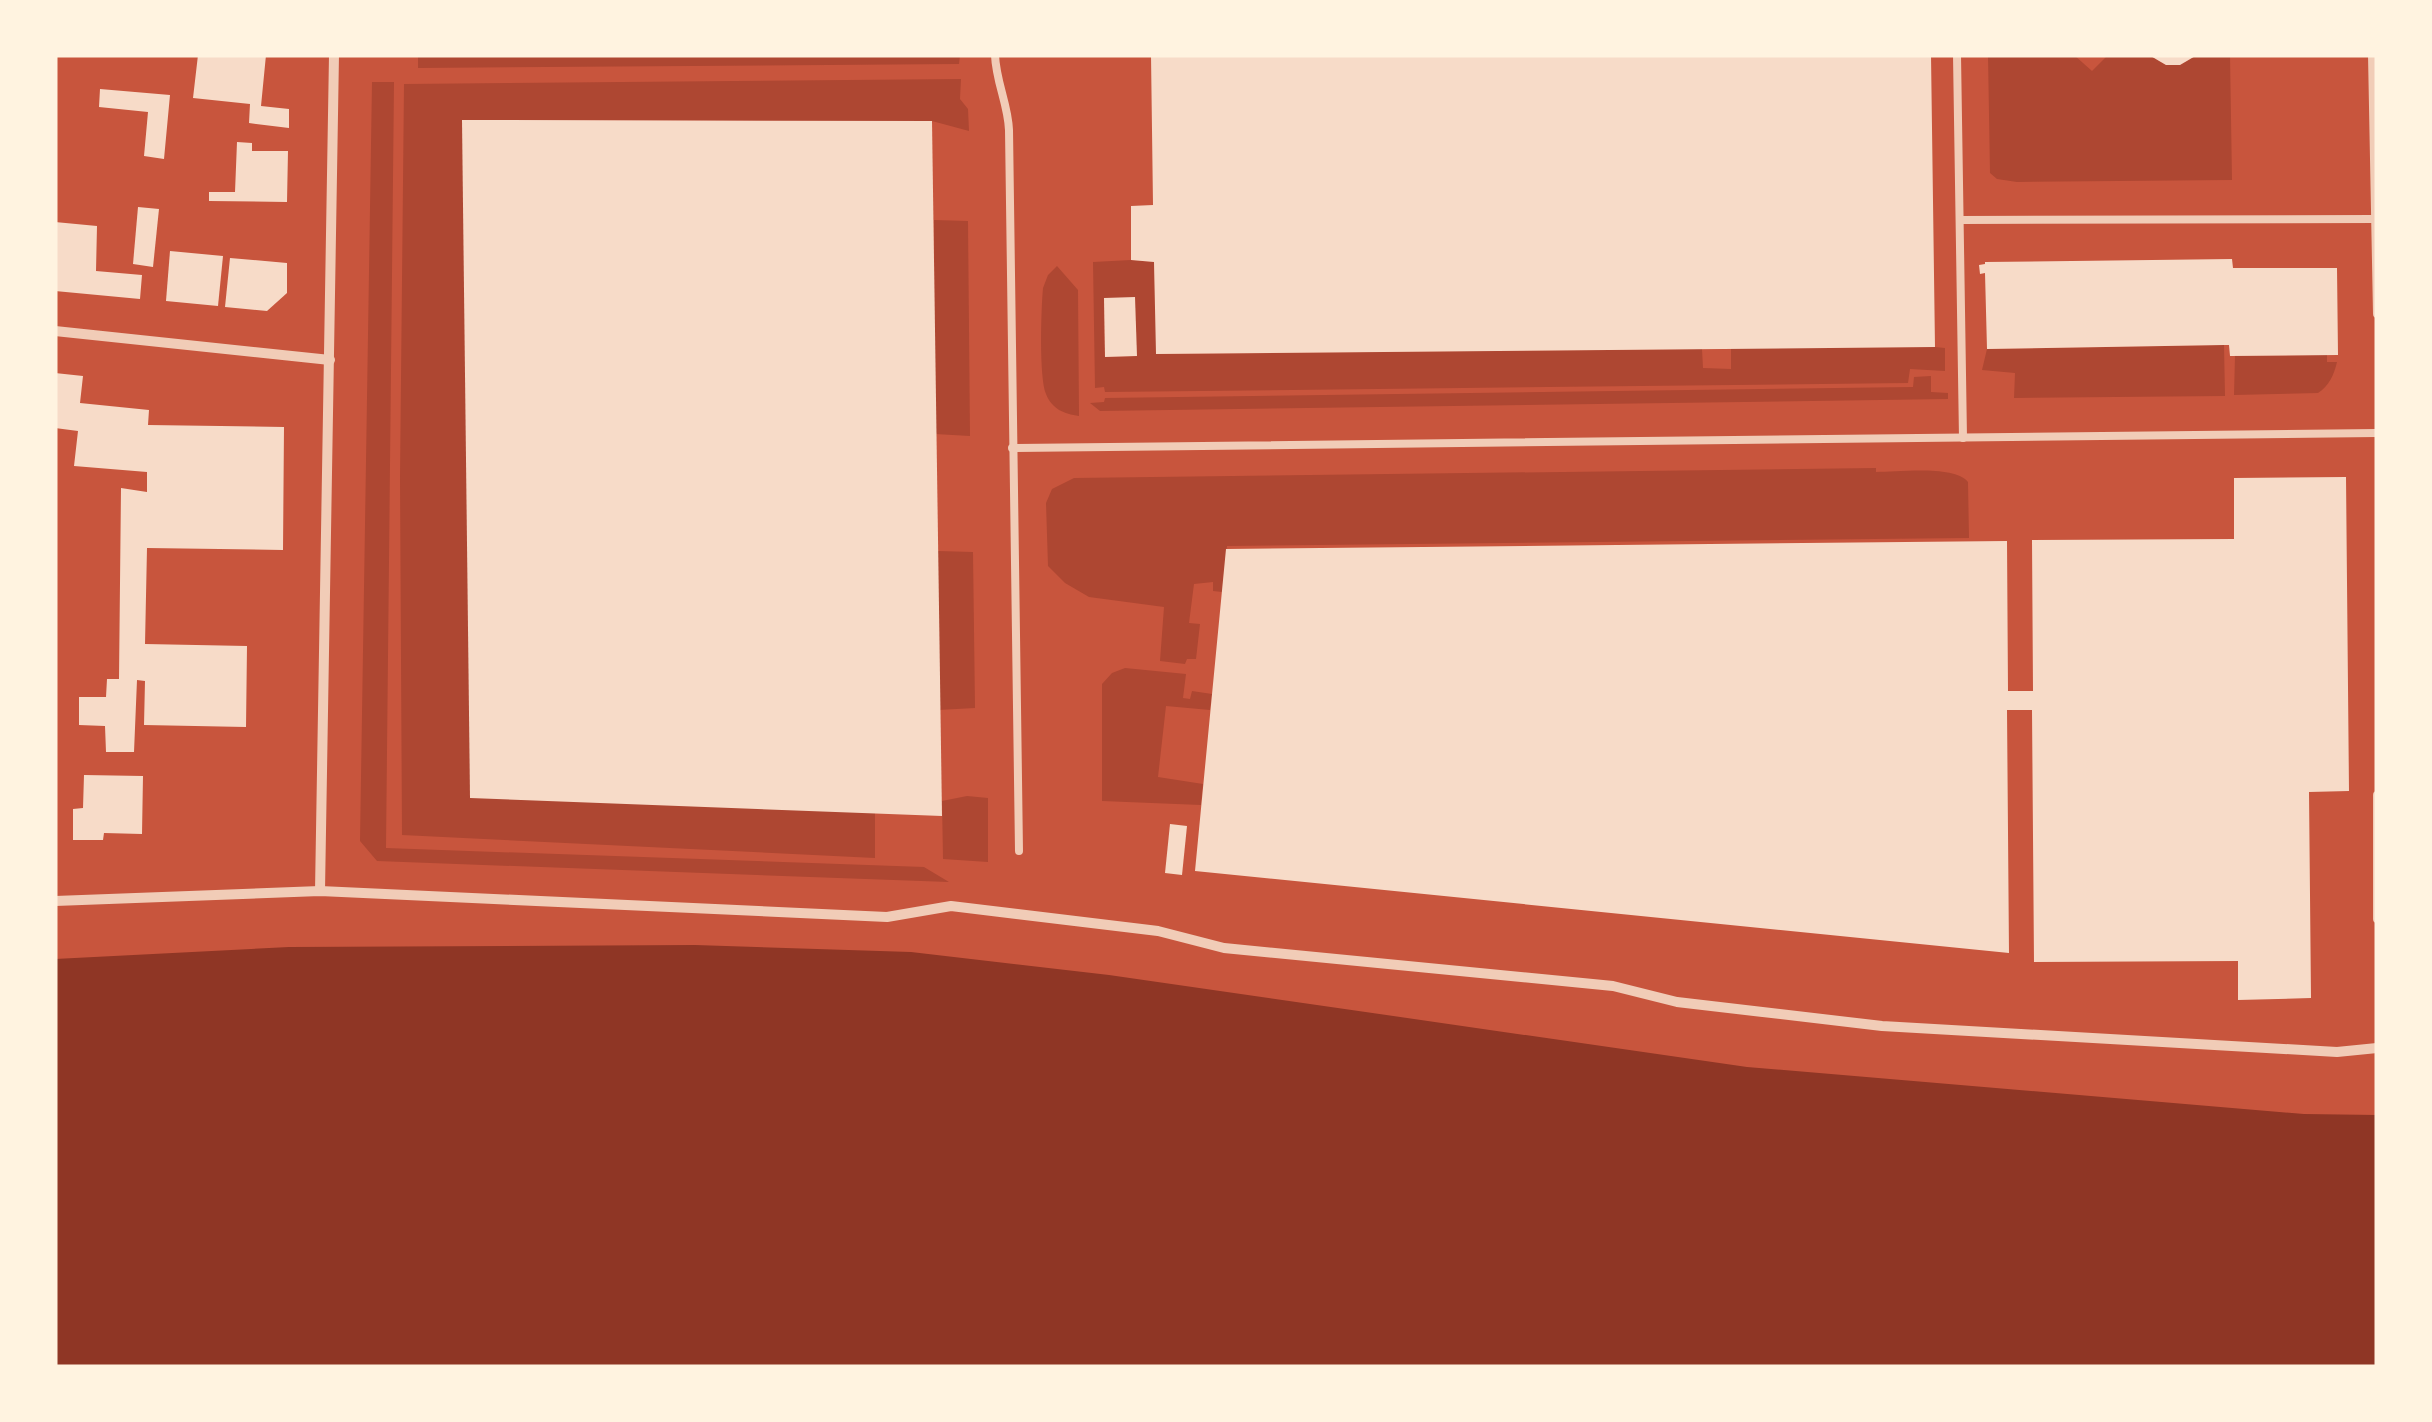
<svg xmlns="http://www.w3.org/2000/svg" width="2432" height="1422" font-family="'Nunito Sans',sans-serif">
  <rect width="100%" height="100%" fill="#c8553d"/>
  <g fill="#ae4732" fill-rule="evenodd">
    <polygon points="418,55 960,55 959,64 418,68"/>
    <polygon points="1988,55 2074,55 2092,71 2108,55 2149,55 2166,65 2180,65 2197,55 2230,55 2232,180 2017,182 1997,179 1990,173"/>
    <polygon points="961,79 960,99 968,109 969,131 932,121 463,120 875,813 875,858 402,835 400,478 404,84"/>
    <polygon points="372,82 394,82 386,848 924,867 949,882 377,861 360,841"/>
    <polygon points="934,220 968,221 970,436 935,434"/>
    <path d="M1131 260 1154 262 1157 354 1702 349 1703 368 1731 369V348L1935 347 1945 348V371L1910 369 1908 383 1105 392 1104 387 1095 388 1093 262ZM1134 298 1136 356 1105 357 1104 299Z"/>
    <path d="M1057 266 1078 290 1079 416C1064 414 1052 409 1046 394 1039 377 1041 310 1043 288L1048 275Z"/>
    <polygon points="2224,345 2225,396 2014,398 2015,373 1982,370 1987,349"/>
    <path d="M2327 355V362H2337C2334 375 2329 386 2318 393L2234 395 2235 356Z"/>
    <polygon points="1931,376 1931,392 1948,393 1948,399 1100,411 1090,403 1104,402 1105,398 1913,387 1914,377"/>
    <path d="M1876 468V472C1899 472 1955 465 1968 482L1969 538 1227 546 1222 592 1213 591V582L1194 584 1189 623 1200 624 1196 659H1187L1185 664 1160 661 1164 607 1089 597 1065 583 1048 566 1046 503 1052 489 1074 478Z"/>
    <polygon points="938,551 973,552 975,708 938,710"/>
    <polygon points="1125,668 1186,674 1183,698 1190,699 1192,691 1212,694 1210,710 1166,706 1158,777 1203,784 1201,805 1102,801 1102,684 1112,673"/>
    <polygon points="967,796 988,798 988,862 943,859 942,801"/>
  </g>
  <polygon fill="#8f3625" points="695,945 911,952 1109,975 1747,1067 2304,1114 2377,1115 2377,1367 55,1367 55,959 289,947"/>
  <g fill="#f7dbc8">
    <polygon points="198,55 266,55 261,106 289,109 289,128 249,123 250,104 193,98"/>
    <polygon points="1151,55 1931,55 1935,347 1156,354 1154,262 1131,260 1131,206 1153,205"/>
    <polygon points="2149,55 2197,55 2180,65 2166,65"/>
    <polygon points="100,89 170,95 164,159 144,156 148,112 99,107"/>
    <polygon points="462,120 932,121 942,816 470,798"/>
    <polygon points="237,142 252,143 252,151 288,151 287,202 209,201 209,192 235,192"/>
    <polygon points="138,207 159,209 153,267 133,264"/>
    <polygon points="55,222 97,226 96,271 142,275 140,299 55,291"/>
    <polygon points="170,251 223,256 218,306 166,301"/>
    <polygon points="230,258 287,263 287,293 267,311 225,307"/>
    <polygon points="2232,259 2233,268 2337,268 2338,355 2230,356 2229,345 2224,345 1987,349 1985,273 1980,274 1979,265 1985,264 1985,262"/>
    <polygon points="1135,297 1137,356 1105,357 1104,298"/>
    <polygon points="55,373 83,376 80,403 149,410 148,425 284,427 283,550 147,548 145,644 247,646 246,727 144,725 145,681 137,680 134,752 106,752 105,726 79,725 79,697 106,697 107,679 119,679 121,488 147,492 147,472 74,466 78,431 55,428"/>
    <polygon points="2346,477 2349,791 2309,792 2311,998 2238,1000 2238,961 2034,962 2032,710 2007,710 2009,953 1195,871 1226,549 2007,541 2008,691 2033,691 2032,540 2234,539 2234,478"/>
    <polygon points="84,775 143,776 142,834 104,833 103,840 73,840 73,809 83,808"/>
    <polygon points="1170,824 1187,826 1182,875 1165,873"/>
  </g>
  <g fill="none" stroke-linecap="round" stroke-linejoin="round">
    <g stroke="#f1ccb7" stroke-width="8">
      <path d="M995 55C996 82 1008 104 1009 130L1019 851"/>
      <polyline points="1957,55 1963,438"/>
      <polyline points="2372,55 2377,314"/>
      <polyline points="1960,220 2375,219"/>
      <polyline points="1012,448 2377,433"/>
      <polyline points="2377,795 2377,919"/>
    </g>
    <g stroke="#f1ccb7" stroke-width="10">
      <polyline points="55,331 330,360"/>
      <polyline points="320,891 334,55"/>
      <polyline points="55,901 320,891 887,917 951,906 1158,931 1224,948 1613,986 1677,1002 1882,1026 2337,1052 2377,1048"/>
    </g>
  </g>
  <rect width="2432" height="1422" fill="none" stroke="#fff3e0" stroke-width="115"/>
</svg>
